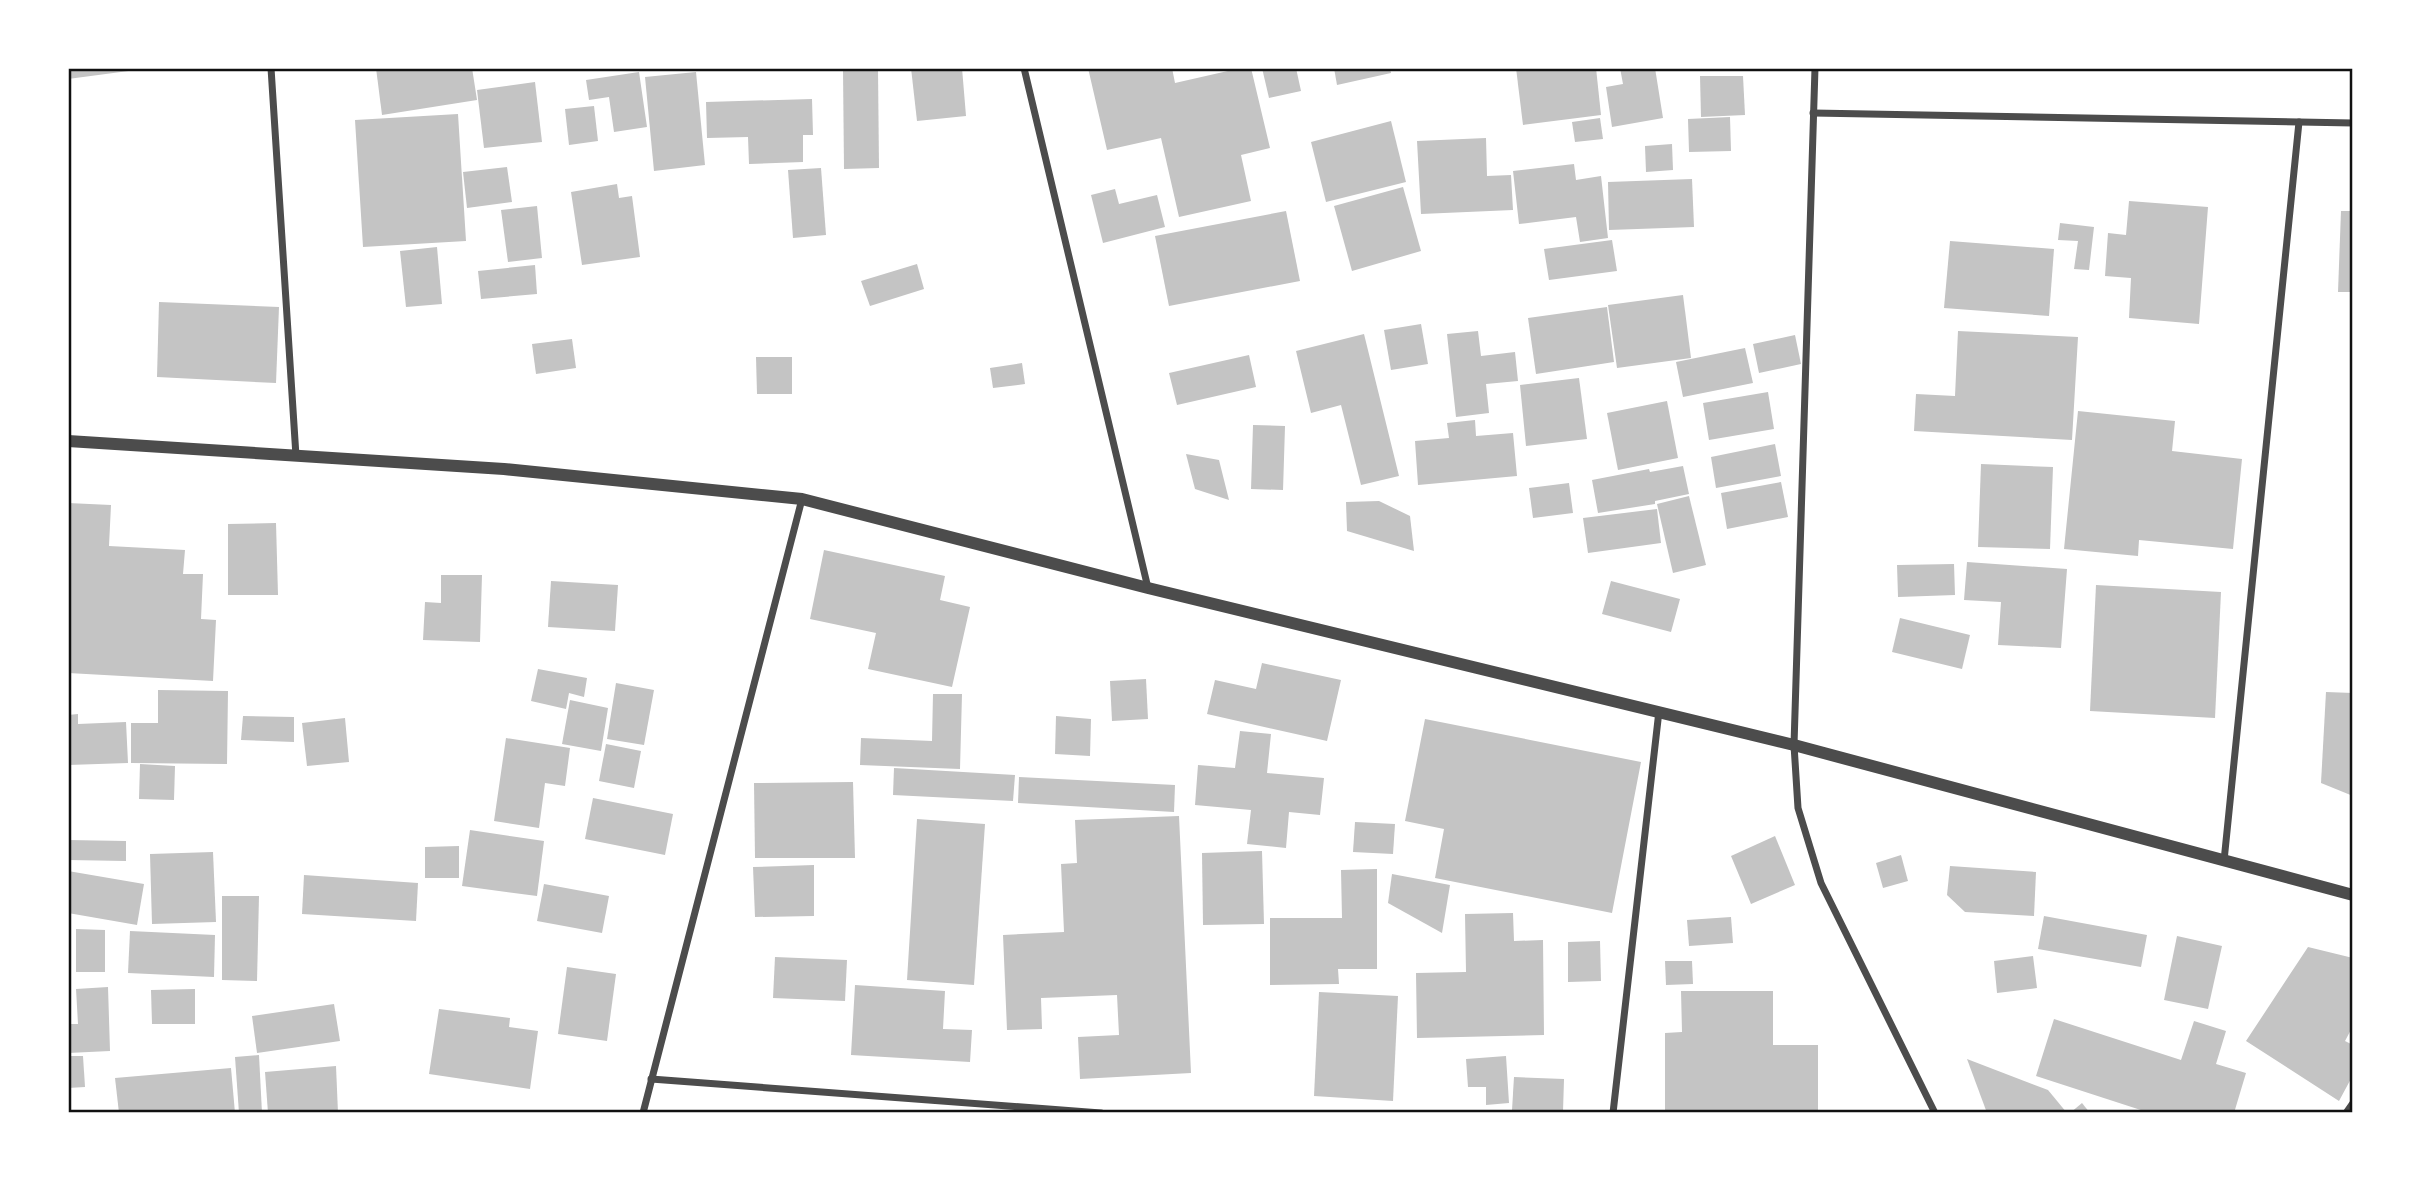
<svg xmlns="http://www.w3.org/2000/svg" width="2421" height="1181" font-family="'Archivo Narrow',sans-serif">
  <rect width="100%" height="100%" fill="#fff"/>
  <g fill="#c4c4c4">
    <polygon points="68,68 136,68 136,70 68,79"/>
    <polygon points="376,68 472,68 477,100 382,115"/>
    <polygon points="911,68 962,68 966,116 917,121"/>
    <polygon points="1088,68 1172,68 1175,83 1241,68 1251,68 1270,148 1241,155 1251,201 1179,217 1161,138 1107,150"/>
    <polygon points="1262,68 1296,68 1301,91 1269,98"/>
    <polygon points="1334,68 1390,68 1391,73 1337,85"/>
    <polygon points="1516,68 1596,68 1601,115 1523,125"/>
    <polygon points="1620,68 1655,68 1663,118 1612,127 1606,87 1623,84"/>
    <polygon points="878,69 879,168 844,169 843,70"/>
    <polygon points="639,72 647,127 614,132 609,97 589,100 586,80"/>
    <polygon points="696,72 705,165 654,171 645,77"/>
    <polygon points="1700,76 1743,76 1745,115 1701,117"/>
    <polygon points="535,82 542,142 484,148 477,90"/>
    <polygon points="812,99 813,135 803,135 803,162 749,164 748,137 707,138 706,102"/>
    <polygon points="594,106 598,141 569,145 565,109"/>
    <polygon points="458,114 466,241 363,247 355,120"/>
    <polygon points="1730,117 1731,151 1689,152 1688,119"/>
    <polygon points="1600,118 1603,139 1575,142 1572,122"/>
    <polygon points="1391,121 1406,182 1326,202 1311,142"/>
    <polygon points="1486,138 1487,176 1511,175 1513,210 1421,214 1417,141"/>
    <polygon points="1672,144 1673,170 1646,172 1645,146"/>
    <polygon points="1574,164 1576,180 1601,176 1608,238 1580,242 1576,217 1519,224 1513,171"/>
    <polygon points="507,167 512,202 467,208 463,172"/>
    <polygon points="821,168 826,235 793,238 788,170"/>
    <polygon points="1692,179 1694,227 1609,230 1608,182"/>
    <polygon points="617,184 619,198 632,196 640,257 582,265 571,192"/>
    <polygon points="1403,187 1421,251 1352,271 1334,206"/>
    <polygon points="1115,189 1119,204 1157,195 1165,227 1103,243 1091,195"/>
    <polygon points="2129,201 2208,207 2199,324 2129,318 2131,278 2105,276 2108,233 2126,235"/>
    <polygon points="537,206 542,258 508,262 501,210"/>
    <polygon points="1286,211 1300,281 1169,306 1155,236"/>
    <polygon points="2341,211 2353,211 2353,292 2338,292"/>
    <polygon points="2060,223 2094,227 2089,270 2074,269 2078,241 2058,240"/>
    <polygon points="1612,240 1617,271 1549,280 1544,249"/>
    <polygon points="1950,241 2054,249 2049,316 1944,308"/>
    <polygon points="437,247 442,304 406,307 400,251"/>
    <polygon points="917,264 924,289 870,306 861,281"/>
    <polygon points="535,265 537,294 481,299 478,271"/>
    <polygon points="1683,295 1691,358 1617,368 1608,305"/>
    <polygon points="159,302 279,307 276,383 157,377"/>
    <polygon points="1607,307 1614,362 1536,374 1528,318"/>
    <polygon points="1421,324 1428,364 1391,370 1384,330"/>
    <polygon points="1478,331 1481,356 1515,352 1518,381 1486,384 1489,413 1456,417 1447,334"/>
    <polygon points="1958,331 2078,337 2072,440 1914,431 1916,394 1955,396"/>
    <polygon points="1364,334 1399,476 1361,485 1341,405 1311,413 1296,351"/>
    <polygon points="1795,335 1801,364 1759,373 1753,344"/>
    <polygon points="572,339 576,368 536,374 532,344"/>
    <polygon points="1745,348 1753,383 1683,397 1676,362"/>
    <polygon points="1249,355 1256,387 1177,405 1169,373"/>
    <polygon points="756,357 792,357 792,394 757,394"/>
    <polygon points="1022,363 1025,384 993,388 990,368"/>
    <polygon points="1579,378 1587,439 1526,446 1520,385"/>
    <polygon points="1768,392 1774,429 1709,440 1703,403"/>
    <polygon points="1667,401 1678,458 1618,470 1607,413"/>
    <polygon points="2078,411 2175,421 2172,451 2242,459 2233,549 2139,540 2138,556 2064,549"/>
    <polygon points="1475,420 1476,436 1513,433 1517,476 1418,485 1415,441 1449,438 1447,423"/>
    <polygon points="1253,425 1285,426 1283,490 1251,489"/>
    <polygon points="1775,444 1781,476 1716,488 1711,457"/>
    <polygon points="1186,454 1219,460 1229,500 1195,489"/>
    <polygon points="1981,464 2053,467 2050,549 1978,547"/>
    <polygon points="1683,466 1689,494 1655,501 1655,504 1598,513 1592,480 1649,469 1650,472"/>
    <polygon points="1781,482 1788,517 1727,529 1721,493"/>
    <polygon points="1569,483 1573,513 1533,518 1529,488"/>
    <polygon points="1689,496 1706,565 1673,573 1657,504"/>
    <polygon points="1379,501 1410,516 1414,551 1347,531 1346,502"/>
    <polygon points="68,503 111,505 109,546 185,550 183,574 203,574 201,619 216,620 213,681 68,673"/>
    <polygon points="1657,509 1661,543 1588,553 1583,518"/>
    <polygon points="276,523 278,595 228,595 228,524"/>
    <polygon points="824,550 945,576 940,600 970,607 952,687 868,669 876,633 810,619"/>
    <polygon points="1967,562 2067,569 2061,648 1998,645 2001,602 1964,600"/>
    <polygon points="1954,564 1955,595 1898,597 1897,565"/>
    <polygon points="441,575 482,575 480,642 423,640 425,602 441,603"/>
    <polygon points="551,581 618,585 615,631 548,627"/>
    <polygon points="1611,581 1680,599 1671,632 1602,614"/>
    <polygon points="2096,585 2221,592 2215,718 2090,711"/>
    <polygon points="1900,618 1970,635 1962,669 1892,652"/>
    <polygon points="1262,663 1341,680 1327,741 1207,714 1215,680 1256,689"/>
    <polygon points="538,669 587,678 584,697 569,693 566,709 531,701"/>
    <polygon points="1146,679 1148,719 1112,721 1110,681"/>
    <polygon points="616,683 654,690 644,745 607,739"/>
    <polygon points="158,690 228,691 227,764 131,763 131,723 158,723"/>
    <polygon points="2326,692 2353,693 2353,796 2321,783"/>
    <polygon points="933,694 962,694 960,769 860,765 861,738 932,741"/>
    <polygon points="570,700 608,708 601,751 562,744"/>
    <polygon points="78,714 78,724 126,722 128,763 68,765 68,715"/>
    <polygon points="243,716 294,717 294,742 241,740"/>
    <polygon points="1056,716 1091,719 1090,756 1055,754"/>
    <polygon points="345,718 349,762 307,766 302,723"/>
    <polygon points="1425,719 1641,762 1612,913 1435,878 1444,829 1405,821"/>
    <polygon points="1240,731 1271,734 1267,773 1324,778 1320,815 1289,812 1286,848 1247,844 1251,810 1195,805 1198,765 1235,768"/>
    <polygon points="506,738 570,748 565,786 545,783 539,828 494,821"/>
    <polygon points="606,744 641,751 634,788 599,781"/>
    <polygon points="140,764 175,766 174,800 139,799"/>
    <polygon points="894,768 1015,775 1013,801 893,795"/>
    <polygon points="1019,777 1175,785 1174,812 1018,803"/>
    <polygon points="853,782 855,858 755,858 754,783"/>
    <polygon points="593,798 673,814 665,855 585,839"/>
    <polygon points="1179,816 1191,1073 1080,1079 1078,1037 1119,1035 1117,995 1041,998 1042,1029 1007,1030 1003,935 1064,932 1061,864 1077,863 1075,820"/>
    <polygon points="917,819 985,824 974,985 907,980"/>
    <polygon points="1355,822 1395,824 1393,854 1353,852"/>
    <polygon points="470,830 544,841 537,896 462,886"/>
    <polygon points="1775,836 1795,885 1751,904 1731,856"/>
    <polygon points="68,840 126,841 126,861 68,860"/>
    <polygon points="459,846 459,878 425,878 425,847"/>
    <polygon points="1262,851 1264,924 1203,925 1202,853"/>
    <polygon points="213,852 216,922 152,924 150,854"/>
    <polygon points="1901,855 1908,881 1883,888 1876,863"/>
    <polygon points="814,865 814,916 755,917 753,867"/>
    <polygon points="1950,866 2036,872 2034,916 1965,912 1947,895"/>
    <polygon points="1377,869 1377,969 1338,969 1339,984 1270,985 1270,918 1342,918 1341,870"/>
    <polygon points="68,871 144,884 137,925 68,913"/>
    <polygon points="1392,874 1450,885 1442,933 1388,903"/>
    <polygon points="304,875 418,883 416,921 302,914"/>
    <polygon points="544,884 609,896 602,933 537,921"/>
    <polygon points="222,896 259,896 257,981 222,980"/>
    <polygon points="1513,913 1514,941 1543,940 1544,1035 1417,1038 1416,973 1466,972 1465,914"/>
    <polygon points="2044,916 2147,935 2141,967 2038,949"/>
    <polygon points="1731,917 1733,943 1689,946 1687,920"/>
    <polygon points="76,929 105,930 105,972 76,972"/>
    <polygon points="130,931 215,935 214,977 128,973"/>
    <polygon points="2177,936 2222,946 2208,1009 2164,1000"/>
    <polygon points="1600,941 1601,981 1568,982 1568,942"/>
    <polygon points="2308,947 2353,958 2353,1026 2345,1041 2353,1045 2353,1075 2339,1101 2246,1041"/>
    <polygon points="2033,956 2037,988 1997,993 1994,961"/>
    <polygon points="775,957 847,960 845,1001 773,998"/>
    <polygon points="1665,961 1692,961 1693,984 1666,985"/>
    <polygon points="567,967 616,974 607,1041 558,1034"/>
    <polygon points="855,985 945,991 943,1029 972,1030 970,1062 851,1055"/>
    <polygon points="108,987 110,1051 68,1053 68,1024 78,1024 76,989"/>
    <polygon points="195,989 195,1024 152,1024 151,990"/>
    <polygon points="1681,991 1773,991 1773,1045 1818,1045 1818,1113 1665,1111 1665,1033 1682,1032"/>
    <polygon points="1319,992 1398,996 1393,1101 1314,1096"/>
    <polygon points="334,1004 340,1041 257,1053 252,1016"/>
    <polygon points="439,1009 510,1018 509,1027 538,1031 530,1089 429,1074"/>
    <polygon points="2054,1019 2181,1060 2194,1021 2226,1031 2216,1064 2246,1073 2234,1113 2150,1113 2036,1076"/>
    <polygon points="259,1055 262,1113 239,1113 235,1057"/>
    <polygon points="68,1056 83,1056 85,1087 68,1088"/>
    <polygon points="1506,1056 1509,1103 1486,1105 1486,1087 1468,1087 1466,1059"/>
    <polygon points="1967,1059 2048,1090 2067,1113 1987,1113"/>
    <polygon points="336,1066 338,1113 268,1113 265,1072"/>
    <polygon points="231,1068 235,1113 119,1113 115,1078"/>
    <polygon points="1514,1077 1564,1079 1563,1112 1512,1110"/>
    <polygon points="2082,1103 2090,1113 2070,1113"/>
  </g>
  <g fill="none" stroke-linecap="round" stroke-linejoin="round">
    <g stroke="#4c4c4c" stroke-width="7">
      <polyline points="271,68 296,456"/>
      <polyline points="1024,68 1148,588"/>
      <polyline points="1815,68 1794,745 1798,808 1821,883 1935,1113"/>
      <polyline points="1813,113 2353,123"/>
      <polyline points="2224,861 2299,122"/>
      <polyline points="651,1079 1101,1113"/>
      <polyline points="643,1113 802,499"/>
      <polyline points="1613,1113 1659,711"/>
      <polyline points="2346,1113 2353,1103"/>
    </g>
    <polyline stroke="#4c4c4c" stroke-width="12" points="68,441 504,469 802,499 1148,588 1794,745 2353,895"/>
  </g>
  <rect width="2421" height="1181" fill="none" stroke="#ffffff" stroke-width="140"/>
  <rect x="70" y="70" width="2281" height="1041" fill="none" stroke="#111" stroke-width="2.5"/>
</svg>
